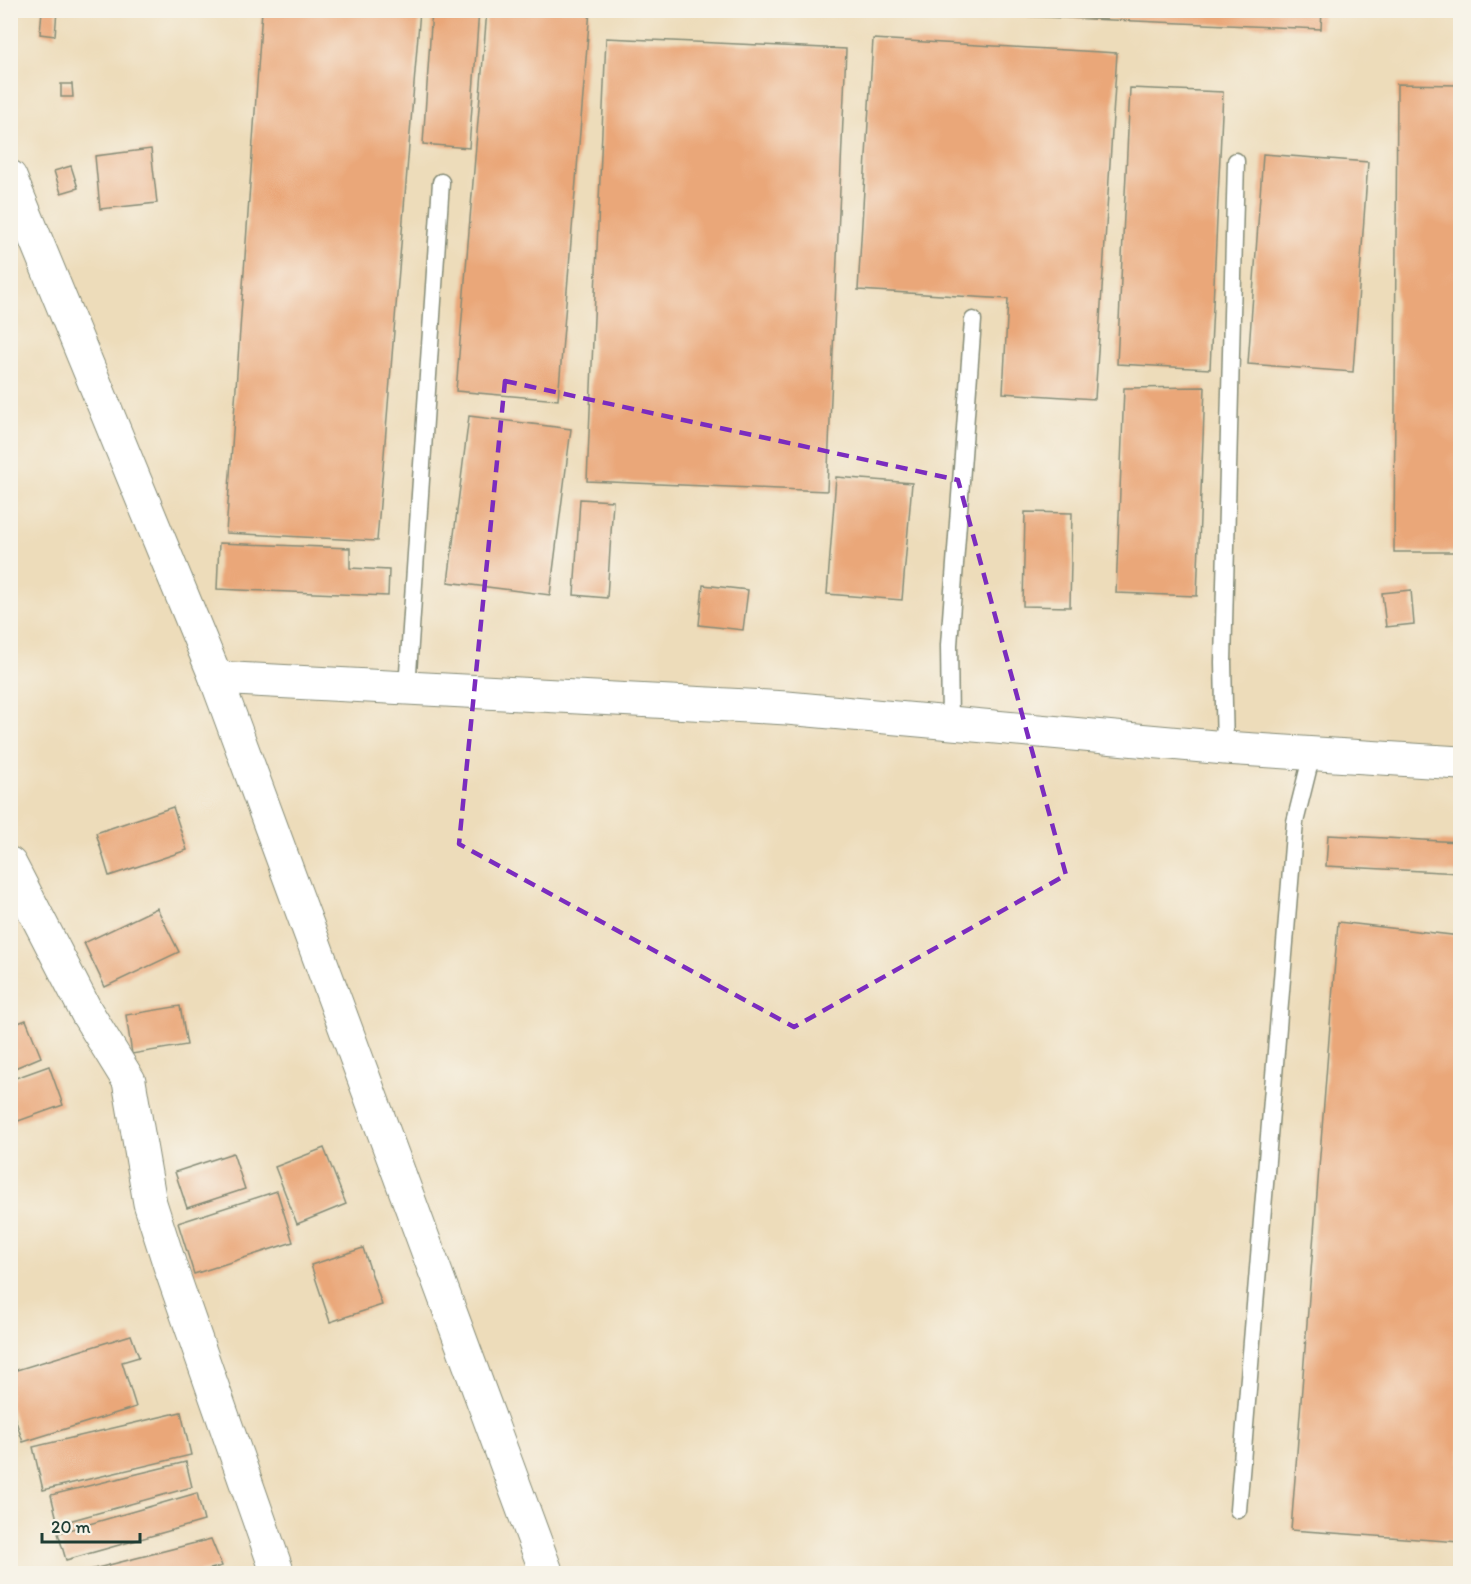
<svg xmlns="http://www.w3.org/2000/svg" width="1471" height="1584" font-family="Itim,sans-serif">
  <rect width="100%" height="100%" fill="#f7f3e8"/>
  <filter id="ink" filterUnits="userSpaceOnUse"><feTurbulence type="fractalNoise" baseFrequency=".0167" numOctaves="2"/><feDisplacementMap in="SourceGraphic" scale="12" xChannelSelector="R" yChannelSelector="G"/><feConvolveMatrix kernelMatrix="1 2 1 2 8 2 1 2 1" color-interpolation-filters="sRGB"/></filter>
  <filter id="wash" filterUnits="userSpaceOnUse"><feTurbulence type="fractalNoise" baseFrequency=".008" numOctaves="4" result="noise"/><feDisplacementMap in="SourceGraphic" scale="24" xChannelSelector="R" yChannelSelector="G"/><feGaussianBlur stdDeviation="1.35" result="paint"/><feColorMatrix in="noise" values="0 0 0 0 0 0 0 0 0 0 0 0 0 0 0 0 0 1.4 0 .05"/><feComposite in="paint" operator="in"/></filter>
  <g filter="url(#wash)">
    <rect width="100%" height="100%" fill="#eddcba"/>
    <g id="blocks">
      <g fill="#eaa779">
        <polygon points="42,10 57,10 55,36 40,34"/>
        <polygon points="262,10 420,10 377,541 226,533"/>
        <polygon points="432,10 479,10 469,148 423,144"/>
        <polygon points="487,10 590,10 558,400 456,391"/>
        <polygon points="931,10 1322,10 1321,29 931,12"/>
        <polygon points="606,38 846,49 827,491 587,481"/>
        <polygon points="873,39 1117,53 1095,399 1003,393 1008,299 858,290"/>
        <polygon points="61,84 72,84 73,97 61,97"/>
        <polygon points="1397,84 1460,85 1460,552 1394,552"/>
        <polygon points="1130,88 1223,92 1210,369 1117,364"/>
        <polygon points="151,149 157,203 100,209 95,156"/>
        <polygon points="1263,154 1368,162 1353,372 1248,364"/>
        <polygon points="71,166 78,188 61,193 54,171"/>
        <polygon points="1205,387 1197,596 1116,593 1124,388"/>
        <polygon points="469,416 571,429 550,595 448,582"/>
        <polygon points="836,477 912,483 902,600 827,594"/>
        <polygon points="580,499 613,501 607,598 574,595"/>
        <polygon points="1025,512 1072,513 1070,607 1023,606"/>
        <polygon points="219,543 350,548 350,568 389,570 388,596 217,589"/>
        <polygon points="703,585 748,590 743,630 699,625"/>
        <polygon points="1411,590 1414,624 1386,627 1382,593"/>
        <polygon points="173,807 187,850 109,876 96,833"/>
        <polygon points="1328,835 1460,842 1460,873 1326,866"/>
        <polygon points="157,908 179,952 105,987 84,943"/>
        <polygon points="1338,922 1460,936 1460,1542 1291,1530"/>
        <polygon points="180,1006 187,1045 132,1054 126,1015"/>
        <polygon points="26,1020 41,1057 10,1070 10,1026"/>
        <polygon points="49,1066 63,1105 10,1124 10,1080"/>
        <polygon points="324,1148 346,1204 297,1224 275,1167"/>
        <polygon points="233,1153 245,1189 187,1208 175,1172"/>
        <polygon points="277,1191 293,1242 194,1274 178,1223"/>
        <polygon points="363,1248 382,1305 330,1322 311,1265"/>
        <polygon points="10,1256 13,1256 15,1296 10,1296"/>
        <polygon points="131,1335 139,1357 122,1362 136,1407 23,1442 10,1404 10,1372"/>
        <polygon points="181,1412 191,1455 43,1490 33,1447"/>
        <polygon points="186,1462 192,1487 58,1524 51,1495"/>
        <polygon points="197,1493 204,1521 66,1560 58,1533"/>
        <polygon points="211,1539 222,1566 191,1574 74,1574"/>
      </g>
    </g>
  </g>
  <g filter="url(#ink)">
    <use href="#blocks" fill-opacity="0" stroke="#868c77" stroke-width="1.5"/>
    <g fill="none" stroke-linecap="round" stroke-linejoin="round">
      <defs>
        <g id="service">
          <polyline points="407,688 441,182"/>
          <polyline points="950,723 949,645 973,320"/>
          <polyline points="1225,748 1223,662 1236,161"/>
          <polyline points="1238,1510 1295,822 1312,754"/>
        </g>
        <g id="minor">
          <polyline points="10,177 216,678 547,1574"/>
          <polyline points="216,678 787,708 1225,748 1460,763"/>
          <polyline points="10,864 87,1013 129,1081 150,1203 171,1269 278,1574"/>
        </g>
      </defs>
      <use href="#service" stroke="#868c77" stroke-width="19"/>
      <use href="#minor" stroke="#868c77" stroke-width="35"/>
      <use href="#service" stroke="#fff" stroke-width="16"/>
      <use href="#minor" stroke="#fff" stroke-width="33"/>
    </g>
  </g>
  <path fill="none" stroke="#7b2cbf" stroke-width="4.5" stroke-dasharray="12 8" stroke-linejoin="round" d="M505 381 958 480 1066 875 794 1027 459 844Z"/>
  <rect width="1471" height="1584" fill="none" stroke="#f7f3e8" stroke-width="36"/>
  <path d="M42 1533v9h98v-9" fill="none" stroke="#1f3d34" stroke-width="3"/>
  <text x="51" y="1533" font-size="18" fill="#1f3d34" stroke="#f7f3e8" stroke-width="4.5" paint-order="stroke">20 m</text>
</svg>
